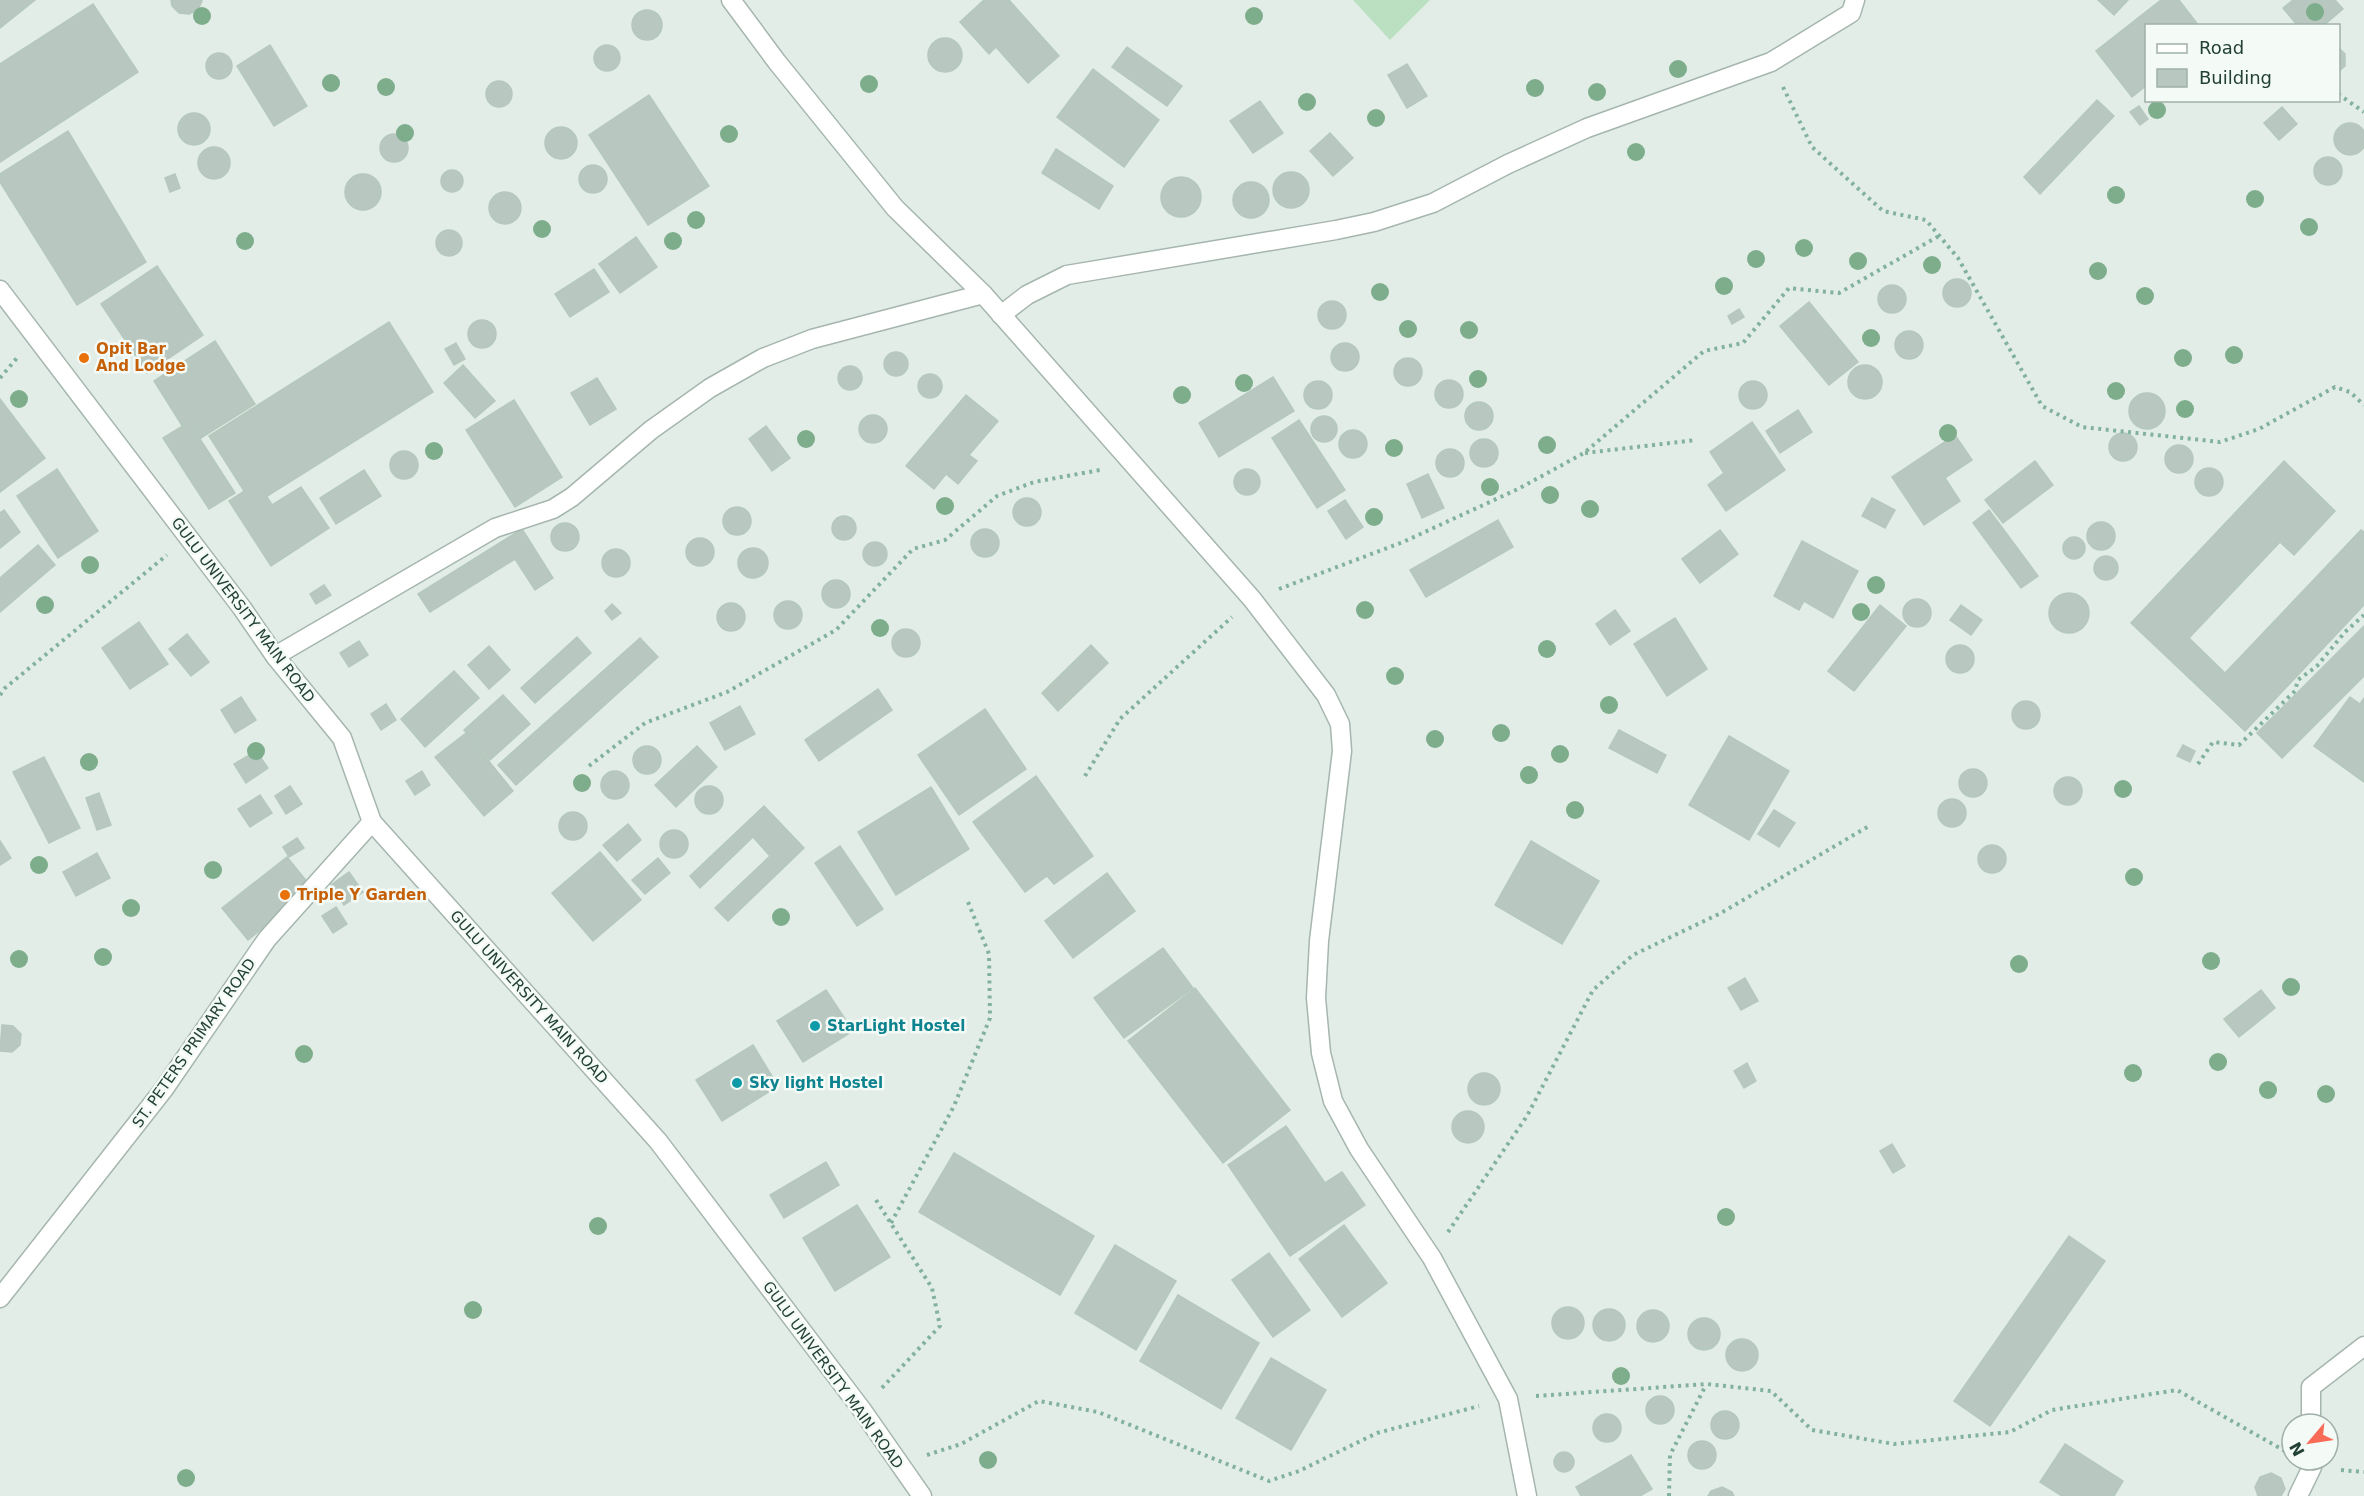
<svg xmlns="http://www.w3.org/2000/svg" width="2364" height="1496" font-family="'DejaVu Sans',sans-serif">
  <rect width="100%" height="100%" fill="#e3ede8"/>
  <polygon fill="#bbdfc1" points="1353,0 1430,0 1390,40"/>
  <g fill="#b8c8c0" stroke="#b5c8be" stroke-width="1.5">
    <polygon points="0,0 35,0 0,28"/>
    <polygon points="171,0 201,0 202,1 198,10 189,14 179,13 172,6"/>
    <polygon points="984,0 1009,0 1059,56 1028,83 996,47 989,54 960,22"/>
    <polygon points="2098,0 2128,0 2114,15"/>
    <polygon points="2161,0 2179,0 2199,26 2146,26 2146,86 2132,97 2096,51"/>
    <polygon points="2293,0 2335,0 2343,9 2323,26 2298,26 2283,8"/>
    <polygon points="93,4 138,72 0,162 0,64"/>
    <circle cx="647" cy="25" r="15"/>
    <circle cx="945" cy="55" r="17"/>
    <polygon points="270,45 307,106 274,126 237,66"/>
    <circle cx="607" cy="58" r="13"/>
    <polygon points="1127,47 1182,86 1167,106 1112,67"/>
    <polygon points="2338,47 2345,54 2345,66 2338,72"/>
    <circle cx="219" cy="66" r="13"/>
    <polygon points="1407,64 1427,96 1407,108 1388,75"/>
    <polygon points="1093,69 1159,120 1124,167 1057,117"/>
    <circle cx="499" cy="94" r="13"/>
    <polygon points="649,95 709,186 648,225 589,135"/>
    <polygon points="2097,100 2114,116 2040,194 2024,177"/>
    <polygon points="1260,101 1283,133 1253,153 1230,121"/>
    <polygon points="2139,106 2148,119 2140,125 2130,112"/>
    <polygon points="2282,107 2297,124 2279,140 2264,123"/>
    <circle cx="194" cy="129" r="16"/>
    <circle cx="2350" cy="139" r="16"/>
    <circle cx="561" cy="143" r="16"/>
    <polygon points="68,131 146,262 77,305 0,182 0,174"/>
    <polygon points="1330,133 1353,158 1333,176 1310,151"/>
    <circle cx="394" cy="148" r="14"/>
    <circle cx="214" cy="163" r="16"/>
    <polygon points="1056,149 1113,186 1099,209 1042,173"/>
    <circle cx="2328" cy="171" r="14"/>
    <circle cx="593" cy="179" r="14"/>
    <circle cx="452" cy="181" r="11"/>
    <circle cx="1291" cy="190" r="18"/>
    <polygon points="175,174 180,188 170,192 165,178"/>
    <circle cx="363" cy="192" r="18"/>
    <circle cx="1181" cy="197" r="20"/>
    <circle cx="1251" cy="200" r="18"/>
    <circle cx="505" cy="208" r="16"/>
    <circle cx="449" cy="243" r="13"/>
    <polygon points="636,237 657,267 620,293 599,264"/>
    <polygon points="157,266 203,335 147,373 101,304"/>
    <polygon points="594,269 609,292 570,317 555,294"/>
    <circle cx="1957" cy="293" r="14"/>
    <circle cx="1892" cy="299" r="14"/>
    <circle cx="1332" cy="315" r="14"/>
    <polygon points="1809,302 1858,362 1829,385 1780,326"/>
    <polygon points="1739,309 1744,317 1732,324 1728,316"/>
    <circle cx="482" cy="334" r="14"/>
    <polygon points="389,322 433,392 253,505 209,436"/>
    <circle cx="1909" cy="345" r="14"/>
    <polygon points="215,341 255,404 193,443 154,381"/>
    <circle cx="1345" cy="357" r="14"/>
    <polygon points="456,343 465,359 454,365 445,349"/>
    <circle cx="896" cy="364" r="12"/>
    <circle cx="1408" cy="372" r="14"/>
    <polygon points="463,365 495,401 475,418 444,383"/>
    <circle cx="1865" cy="382" r="17"/>
    <circle cx="850" cy="378" r="12"/>
    <circle cx="930" cy="386" r="12"/>
    <polygon points="1273,377 1294,411 1219,457 1199,423"/>
    <polygon points="597,378 616,409 590,425 571,393"/>
    <circle cx="1449" cy="394" r="14"/>
    <circle cx="1753" cy="395" r="14"/>
    <circle cx="1318" cy="395" r="14"/>
    <circle cx="2147" cy="411" r="18"/>
    <polygon points="966,395 998,421 969,455 977,461 958,484 946,474 934,489 906,466"/>
    <polygon points="0,399 45,458 0,492"/>
    <polygon points="514,400 562,477 515,507 466,430"/>
    <circle cx="1479" cy="416" r="14"/>
    <polygon points="1798,410 1812,432 1780,453 1766,431"/>
    <circle cx="873" cy="429" r="14"/>
    <circle cx="1324" cy="429" r="13"/>
    <polygon points="1299,420 1345,490 1317,508 1272,438"/>
    <polygon points="189,422 235,493 209,509 163,438"/>
    <polygon points="1752,422 1785,470 1726,511 1708,485 1724,473 1710,452"/>
    <polygon points="766,426 790,458 772,471 749,439"/>
    <circle cx="1353" cy="444" r="14"/>
    <circle cx="2123" cy="447" r="14"/>
    <polygon points="1955,435 1972,460 1945,478 1960,501 1924,525 1892,477"/>
    <circle cx="1484" cy="453" r="14"/>
    <circle cx="2179" cy="459" r="14"/>
    <circle cx="1450" cy="463" r="14"/>
    <circle cx="404" cy="465" r="14"/>
    <polygon points="2035,461 2053,485 2003,523 1985,500"/>
    <polygon points="2284,461 2335,511 2294,555 2280,542 2189,638 2225,673 2361,530 2364,532 2364,605 2245,731 2131,623"/>
    <circle cx="2209" cy="482" r="14"/>
    <circle cx="1247" cy="482" r="13"/>
    <polygon points="57,469 98,531 58,558 17,496"/>
    <polygon points="364,470 381,496 336,524 320,498"/>
    <polygon points="1428,474 1444,508 1422,518 1407,484"/>
    <polygon points="258,482 272,505 301,487 329,528 271,566 229,501"/>
    <circle cx="1027" cy="512" r="14"/>
    <polygon points="1872,498 1895,510 1885,528 1862,516"/>
    <polygon points="1345,500 1363,527 1346,539 1328,511"/>
    <circle cx="737" cy="521" r="14"/>
    <polygon points="4,510 20,532 0,548 0,513"/>
    <polygon points="1989,510 2038,576 2021,588 1973,523"/>
    <circle cx="844" cy="528" r="12"/>
    <polygon points="1498,520 1513,547 1426,597 1410,570"/>
    <circle cx="2101" cy="536" r="14"/>
    <circle cx="565" cy="537" r="14"/>
    <circle cx="985" cy="543" r="14"/>
    <polygon points="522,529 553,578 535,590 515,559 430,612 418,594"/>
    <polygon points="1720,530 1738,554 1700,583 1682,559"/>
    <circle cx="2074" cy="548" r="11"/>
    <circle cx="700" cy="552" r="14"/>
    <polygon points="1802,541 1858,571 1833,618 1804,601 1799,610 1774,596"/>
    <circle cx="875" cy="554" r="12"/>
    <polygon points="38,545 55,565 0,612 0,578"/>
    <circle cx="753" cy="563" r="15"/>
    <circle cx="616" cy="563" r="14"/>
    <circle cx="2106" cy="568" r="12"/>
    <circle cx="836" cy="594" r="14"/>
    <polygon points="324,585 331,595 316,604 310,594"/>
    <circle cx="2069" cy="613" r="20"/>
    <circle cx="1917" cy="613" r="14"/>
    <circle cx="788" cy="615" r="14"/>
    <circle cx="731" cy="617" r="14"/>
    <polygon points="612,604 621,613 612,620 605,611"/>
    <polygon points="1880,605 1906,626 1854,691 1828,671"/>
    <polygon points="1961,605 1982,620 1971,635 1950,620"/>
    <polygon points="1615,610 1630,631 1610,645 1596,624"/>
    <polygon points="1675,618 1707,669 1667,696 1634,644"/>
    <polygon points="139,622 168,664 130,689 102,648"/>
    <polygon points="2364,626 2364,676 2282,758 2257,733"/>
    <circle cx="906" cy="643" r="14"/>
    <polygon points="187,634 209,662 191,676 169,649"/>
    <polygon points="577,637 591,653 535,703 521,688"/>
    <polygon points="640,638 658,657 516,785 498,765"/>
    <polygon points="359,641 368,655 349,667 340,653"/>
    <circle cx="1960" cy="659" r="14"/>
    <polygon points="1091,645 1108,663 1058,711 1042,693"/>
    <polygon points="489,646 510,670 489,689 468,665"/>
    <polygon points="454,671 479,698 425,747 401,719"/>
    <polygon points="878,689 892,710 819,761 805,740"/>
    <polygon points="503,695 530,724 490,760 464,730"/>
    <polygon points="241,697 256,720 235,733 221,710"/>
    <polygon points="2350,697 2360,704 2364,698 2364,782 2314,746"/>
    <circle cx="2026" cy="715" r="14"/>
    <polygon points="386,704 396,720 381,730 371,714"/>
    <polygon points="740,706 755,734 725,750 710,723"/>
    <polygon points="985,709 1026,769 959,815 918,755"/>
    <polygon points="1619,730 1666,755 1657,773 1609,748"/>
    <polygon points="466,733 513,791 484,816 435,757"/>
    <polygon points="1729,736 1789,771 1749,840 1689,805"/>
    <polygon points="2183,745 2195,751 2190,762 2177,756"/>
    <circle cx="647" cy="760" r="14"/>
    <polygon points="697,746 717,767 676,807 655,785"/>
    <polygon points="256,751 268,768 246,783 234,764"/>
    <polygon points="44,757 80,828 49,843 13,772"/>
    <circle cx="1973" cy="783" r="14"/>
    <circle cx="615" cy="785" r="14"/>
    <polygon points="422,771 430,785 415,795 406,781"/>
    <polygon points="1036,776 1093,856 1054,884 1047,876 1025,892 973,822"/>
    <circle cx="2068" cy="791" r="14"/>
    <circle cx="709" cy="800" r="14"/>
    <polygon points="290,786 302,804 286,814 275,796"/>
    <polygon points="931,787 969,849 896,895 858,832"/>
    <polygon points="99,793 111,825 97,830 86,798"/>
    <polygon points="260,795 272,813 250,827 238,809"/>
    <circle cx="1952" cy="813" r="14"/>
    <polygon points="764,806 804,848 728,921 715,908 770,856 753,837 700,888 690,876"/>
    <polygon points="1774,810 1795,823 1779,847 1758,834"/>
    <circle cx="573" cy="826" r="14"/>
    <polygon points="628,824 641,840 617,861 603,845"/>
    <circle cx="674" cy="844" r="14"/>
    <polygon points="297,838 304,848 289,857 283,847"/>
    <polygon points="0,841 11,858 0,865"/>
    <polygon points="1531,841 1599,881 1562,944 1495,905"/>
    <circle cx="1992" cy="859" r="14"/>
    <polygon points="840,846 883,909 857,926 815,863"/>
    <polygon points="600,852 641,900 593,941 552,893"/>
    <polygon points="97,853 110,878 76,896 63,872"/>
    <polygon points="287,857 312,888 248,940 222,908"/>
    <polygon points="658,858 670,873 645,894 632,880"/>
    <polygon points="349,872 363,892 344,905 331,885"/>
    <polygon points="1107,873 1135,911 1073,958 1045,921"/>
    <polygon points="336,907 347,924 333,933 322,916"/>
    <polygon points="1163,948 1193,988 1124,1038 1094,998"/>
    <polygon points="1745,978 1758,1001 1741,1010 1728,988"/>
    <polygon points="1195,988 1290,1110 1223,1163 1128,1041"/>
    <polygon points="826,990 853,1031 803,1062 777,1021"/>
    <polygon points="2261,990 2275,1008 2239,1037 2224,1019"/>
    <polygon points="2,1025 13,1026 21,1034 20,1045 12,1052 0,1051"/>
    <polygon points="753,1045 778,1086 722,1121 696,1080"/>
    <polygon points="1747,1063 1756,1081 1744,1088 1734,1071"/>
    <circle cx="1484" cy="1089" r="16"/>
    <circle cx="1468" cy="1127" r="16"/>
    <polygon points="1286,1126 1325,1183 1342,1172 1365,1205 1290,1256 1228,1165"/>
    <polygon points="1892,1144 1905,1166 1893,1173 1880,1151"/>
    <polygon points="954,1153 1094,1236 1060,1295 919,1212"/>
    <polygon points="826,1162 839,1185 784,1218 770,1195"/>
    <polygon points="857,1205 890,1257 835,1291 803,1238"/>
    <polygon points="1344,1225 1387,1283 1342,1317 1299,1259"/>
    <polygon points="2069,1236 2105,1261 1990,1426 1954,1401"/>
    <polygon points="1115,1245 1176,1281 1136,1350 1075,1313"/>
    <polygon points="1269,1253 1310,1310 1273,1337 1232,1280"/>
    <polygon points="1178,1295 1259,1343 1221,1409 1140,1361"/>
    <circle cx="1568" cy="1323" r="16"/>
    <circle cx="1609" cy="1325" r="16"/>
    <circle cx="1653" cy="1326" r="16"/>
    <circle cx="1704" cy="1334" r="16"/>
    <circle cx="1742" cy="1355" r="16"/>
    <polygon points="1271,1358 1326,1390 1291,1450 1236,1418"/>
    <circle cx="1660" cy="1410" r="14"/>
    <circle cx="1725" cy="1425" r="14"/>
    <circle cx="1607" cy="1428" r="14"/>
    <circle cx="1702" cy="1455" r="14"/>
    <polygon points="2065,1444 2123,1481 2114,1496 2062,1496 2040,1482"/>
    <circle cx="1564" cy="1462" r="10"/>
    <polygon points="1631,1455 1652,1489 1640,1496 1581,1496 1576,1487"/>
    <polygon points="2271,1473 2281,1478 2285,1489 2281,1496 2258,1496 2255,1487 2260,1477"/>
    <polygon points="1722,1487 1732,1492 1734,1496 1708,1496 1711,1491"/>
  </g>
  <g fill="none" stroke-linecap="round" stroke-linejoin="round">
    <defs>
      <g id="minor">
        <polyline points="731,0 777,62 895,208 983,294 1252,599 1326,695 1340,724 1342,751 1319,941 1316,998 1321,1053 1333,1101 1359,1149 1432,1258 1508,1399 1527,1496"/>
        <polyline points="0,290 242,608 275,656 342,738 372,822 658,1141 862,1410 922,1496"/>
        <polyline points="1001,315 1027,295 1067,275 1336,230 1374,222 1433,203 1508,164 1587,128 1771,62 1851,13 1855,0"/>
        <polyline points="275,656 495,528 553,509 572,497 651,430 710,388 763,358 812,339 983,294"/>
        <polyline points="0,1298 164,1089 267,939 372,822"/>
        <polyline points="2311,1424 2311,1387 2364,1346"/>
        <polyline points="2298,1496 2312,1467 2312,1460"/>
      </g>
    </defs>
    <use href="#minor" stroke="#a5b6ae" stroke-width="21"/>
    <g stroke="#82b29e" stroke-width="4" stroke-dasharray="3 4.5" stroke-linecap="butt">
      <polyline points="1783,87 1812,147 1883,211 1926,220 1958,258 2042,406 2082,427 2220,442 2259,429 2335,387 2350,392 2364,405"/>
      <polyline points="2338,94 2364,112"/>
      <polyline points="0,378 17,358"/>
      <polyline points="1585,453 1696,440"/>
      <polyline points="1279,589 1403,542 1518,489 1584,453 1704,351 1743,343 1789,288 1839,293 1939,236"/>
      <polyline points="0,695 5,688 167,555"/>
      <polyline points="2198,764 2213,742 2239,745 2295,691 2298,680 2317,666 2345,632 2364,615"/>
      <polyline points="589,766 645,723 727,692 836,630 913,549 945,540 997,496 1034,482 1100,470"/>
      <polyline points="1085,776 1120,719 1232,617"/>
      <polyline points="876,1200 932,1288 940,1326 880,1390"/>
      <polyline points="891,1223 954,1106 990,1018 989,954 968,902"/>
      <polyline points="1448,1232 1527,1116 1593,990 1633,955 1721,913 1869,826"/>
      <polyline points="1536,1396 1707,1384 1771,1391 1812,1430 1894,1444 2010,1432 2052,1410 2177,1390 2285,1451"/>
      <polyline points="927,1455 961,1444 1039,1401 1098,1412 1269,1481 1299,1471 1377,1433 1479,1406"/>
      <polyline points="2341,1470 2364,1472"/>
      <polyline points="1669,1496 1670,1455 1706,1385"/>
    </g>
    <use href="#minor" stroke="#fff" stroke-width="18"/>
  </g>
  <g fill="#7dad8b">
    <circle cx="2315" cy="12" r="9"/>
    <circle cx="202" cy="16" r="9"/>
    <circle cx="1254" cy="16" r="9"/>
    <circle cx="1678" cy="69" r="9"/>
    <circle cx="331" cy="83" r="9"/>
    <circle cx="869" cy="84" r="9"/>
    <circle cx="386" cy="87" r="9"/>
    <circle cx="1535" cy="88" r="9"/>
    <circle cx="1597" cy="92" r="9"/>
    <circle cx="1307" cy="102" r="9"/>
    <circle cx="2157" cy="110" r="9"/>
    <circle cx="1376" cy="118" r="9"/>
    <circle cx="405" cy="133" r="9"/>
    <circle cx="729" cy="134" r="9"/>
    <circle cx="1636" cy="152" r="9"/>
    <circle cx="2116" cy="195" r="9"/>
    <circle cx="2255" cy="199" r="9"/>
    <circle cx="696" cy="220" r="9"/>
    <circle cx="2309" cy="227" r="9"/>
    <circle cx="542" cy="229" r="9"/>
    <circle cx="245" cy="241" r="9"/>
    <circle cx="673" cy="241" r="9"/>
    <circle cx="1804" cy="248" r="9"/>
    <circle cx="1756" cy="259" r="9"/>
    <circle cx="1858" cy="261" r="9"/>
    <circle cx="1932" cy="265" r="9"/>
    <circle cx="2098" cy="271" r="9"/>
    <circle cx="1724" cy="286" r="9"/>
    <circle cx="1380" cy="292" r="9"/>
    <circle cx="2145" cy="296" r="9"/>
    <circle cx="1408" cy="329" r="9"/>
    <circle cx="1469" cy="330" r="9"/>
    <circle cx="1871" cy="338" r="9"/>
    <circle cx="2234" cy="355" r="9"/>
    <circle cx="2183" cy="358" r="9"/>
    <circle cx="1478" cy="379" r="9"/>
    <circle cx="1244" cy="383" r="9"/>
    <circle cx="2116" cy="391" r="9"/>
    <circle cx="1182" cy="395" r="9"/>
    <circle cx="19" cy="399" r="9"/>
    <circle cx="2185" cy="409" r="9"/>
    <circle cx="1948" cy="433" r="9"/>
    <circle cx="806" cy="439" r="9"/>
    <circle cx="1547" cy="445" r="9"/>
    <circle cx="1394" cy="448" r="9"/>
    <circle cx="434" cy="451" r="9"/>
    <circle cx="1490" cy="487" r="9"/>
    <circle cx="1550" cy="495" r="9"/>
    <circle cx="945" cy="506" r="9"/>
    <circle cx="1590" cy="509" r="9"/>
    <circle cx="1374" cy="517" r="9"/>
    <circle cx="90" cy="565" r="9"/>
    <circle cx="1876" cy="585" r="9"/>
    <circle cx="45" cy="605" r="9"/>
    <circle cx="1365" cy="610" r="9"/>
    <circle cx="1861" cy="612" r="9"/>
    <circle cx="880" cy="628" r="9"/>
    <circle cx="1547" cy="649" r="9"/>
    <circle cx="1395" cy="676" r="9"/>
    <circle cx="1609" cy="705" r="9"/>
    <circle cx="1501" cy="733" r="9"/>
    <circle cx="1435" cy="739" r="9"/>
    <circle cx="256" cy="751" r="9"/>
    <circle cx="1560" cy="754" r="9"/>
    <circle cx="89" cy="762" r="9"/>
    <circle cx="1529" cy="775" r="9"/>
    <circle cx="582" cy="783" r="9"/>
    <circle cx="2123" cy="789" r="9"/>
    <circle cx="1575" cy="810" r="9"/>
    <circle cx="39" cy="865" r="9"/>
    <circle cx="213" cy="870" r="9"/>
    <circle cx="2134" cy="877" r="9"/>
    <circle cx="131" cy="908" r="9"/>
    <circle cx="781" cy="917" r="9"/>
    <circle cx="103" cy="957" r="9"/>
    <circle cx="19" cy="959" r="9"/>
    <circle cx="2211" cy="961" r="9"/>
    <circle cx="2019" cy="964" r="9"/>
    <circle cx="2291" cy="987" r="9"/>
    <circle cx="304" cy="1054" r="9"/>
    <circle cx="2218" cy="1062" r="9"/>
    <circle cx="2133" cy="1073" r="9"/>
    <circle cx="2268" cy="1090" r="9"/>
    <circle cx="2326" cy="1094" r="9"/>
    <circle cx="1726" cy="1217" r="9"/>
    <circle cx="598" cy="1226" r="9"/>
    <circle cx="473" cy="1310" r="9"/>
    <circle cx="1621" cy="1376" r="9"/>
    <circle cx="988" cy="1460" r="9"/>
    <circle cx="186" cy="1478" r="9"/>
  </g>
  <g fill="#e8710a" stroke="#f4faf6" stroke-width="2">
    <circle cx="84" cy="358" r="6"/>
    <circle cx="285" cy="895" r="6"/>
  </g>
  <g fill="#0f9aa8" stroke="#f4faf6" stroke-width="2">
    <circle cx="815" cy="1026" r="6"/>
    <circle cx="737" cy="1083" r="6"/>
  </g>
  <g text-anchor="middle" stroke-width="5" stroke-linejoin="round" paint-order="stroke">
    <g font-size="15" font-weight="bold" fill="#c56008" stroke="#f4faf6" text-anchor="start">
      <text x="96" y="354">Opit Bar<tspan x="96" dy="17">And Lodge</tspan></text>
      <text x="297" y="900">Triple Y Garden</text>
    </g>
    <g font-size="15" fill="#224034" stroke="#f4faf6">
      <text transform="translate(243 610) rotate(53)" y="5">GULU UNIVERSITY MAIN ROAD</text>
      <text transform="translate(529 997) rotate(48)" y="5">GULU UNIVERSITY MAIN ROAD</text>
      <text transform="translate(194 1043) rotate(-55)" y="5">ST. PETERS PRIMARY ROAD</text>
      <text transform="translate(833 1375) rotate(54)" y="5">GULU UNIVERSITY MAIN ROAD</text>
    </g>
    <g font-size="15" font-weight="bold" fill="#0d838f" stroke="#f4faf6" text-anchor="start">
      <text x="827" y="1031">StarLight Hostel</text>
      <text x="749" y="1088">Sky light Hostel</text>
    </g>
  </g>
  <rect x="2145" y="24" width="195" height="78" fill="#f4faf6" stroke="#a0b0a8" stroke-width="1.5"/>
  <rect x="2157" y="44" width="30" height="9" fill="#ffffff" stroke="#a0b0a8" stroke-width="1.5"/>
  <text x="2199" y="54" font-size="18" fill="#224034">Road</text>
  <rect x="2157" y="69" width="30" height="18" fill="#b8c8c0" stroke="#a0b0a8" stroke-width="1.5"/>
  <text x="2199" y="84" font-size="18" fill="#224034">Building</text>
  <g transform="translate(2310 1442) rotate(241)"><circle r="28" fill="#f4faf6" stroke="#a0b0a8" stroke-width="1.5"/>
  <path d="M0-4.5L10 22L0 15L-10 22Z" fill="#f86b57"/>
  <text y="-9" font-size="16" font-weight="bold" text-anchor="middle" fill="#224034">N</text>
  </g>
</svg>
